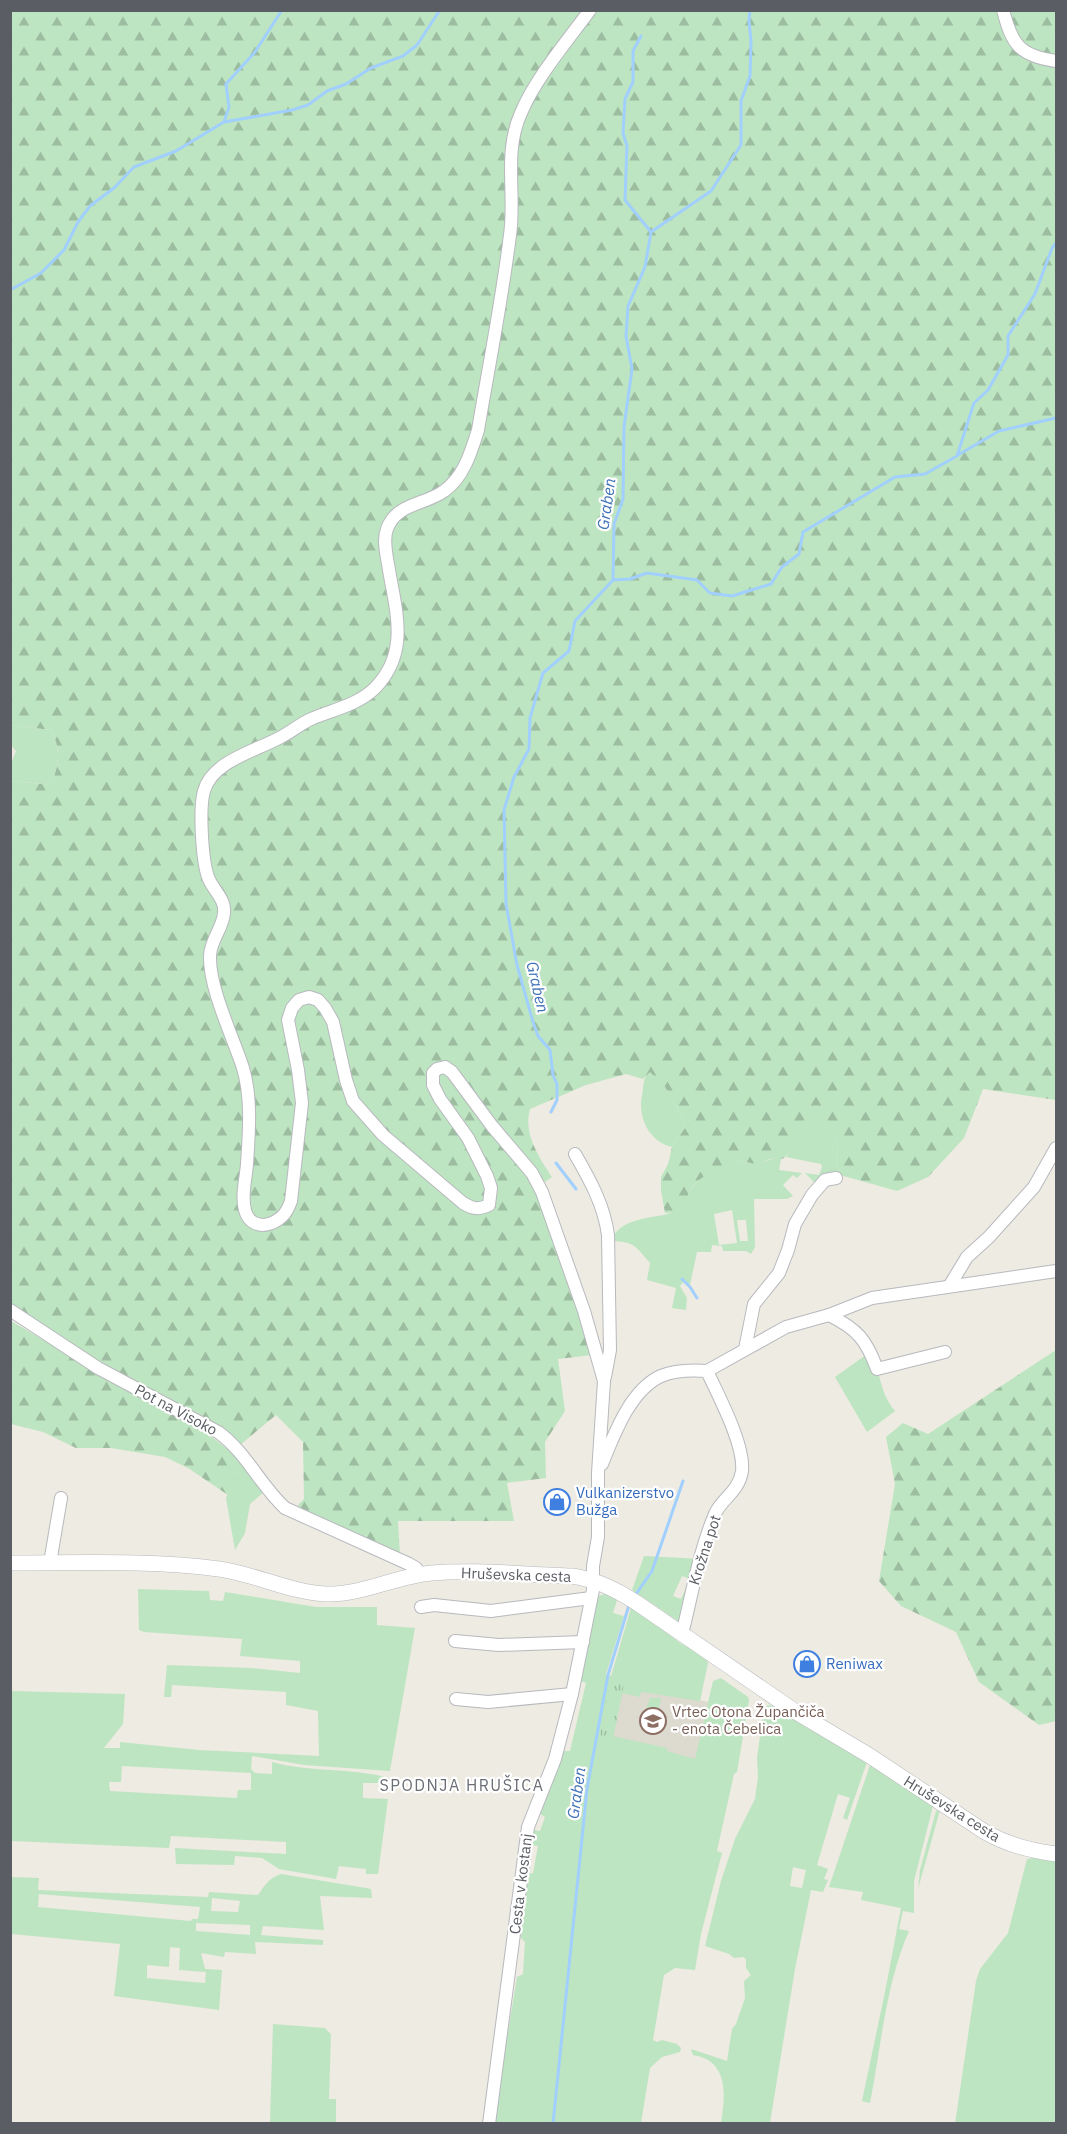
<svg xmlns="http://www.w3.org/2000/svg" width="1067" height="2134" font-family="'IBM Plex Sans',sans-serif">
  <defs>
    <pattern id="forest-firs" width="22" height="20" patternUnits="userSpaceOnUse" patternTransform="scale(1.5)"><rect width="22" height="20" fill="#bee5c1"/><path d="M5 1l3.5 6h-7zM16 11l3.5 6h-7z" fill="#9dbda0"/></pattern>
    <pattern id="park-tufts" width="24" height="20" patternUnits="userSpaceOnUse" patternTransform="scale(1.5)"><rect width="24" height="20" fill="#bee5c1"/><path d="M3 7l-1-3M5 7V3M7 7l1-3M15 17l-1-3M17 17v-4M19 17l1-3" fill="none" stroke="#9dbda0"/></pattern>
  </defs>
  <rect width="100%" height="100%" fill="#edebe2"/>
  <polygon fill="#dddad0" points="610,1681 708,1702 695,1761 599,1741"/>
  <g fill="#bee5c1" fill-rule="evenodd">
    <path d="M11 725 51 730C60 746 60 762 53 779L43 784 11 781 10 766 16 751 11 745Z"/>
    <path d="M650 1071 665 1087 685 1123V1128L672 1147C652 1143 640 1122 641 1103 641 1098 643 1093 643 1088 644 1080 644 1078 650 1071Z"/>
    <polygon points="812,1125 834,1131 838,1150 836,1159 840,1175 819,1187 805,1173 819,1175 822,1167 821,1164 786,1157 800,1136"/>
    <path d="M773 1159H781L779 1170 802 1173 797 1178 793 1175 783 1185 793 1196 787 1199H754L755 1247 751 1254 746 1251H723L722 1246 712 1245 711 1252H697L690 1285 685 1280 680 1286 687 1298 686 1310 672 1308 676 1288 647 1280 650 1263C635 1246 635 1242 612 1241 617 1219 651 1218 668 1214 684 1209 689 1184 706 1175 715 1170 731 1163 741 1162 748 1161 753 1165 760 1163 764 1162 768 1160 773 1159ZM732 1210 737 1243 719 1245 714 1214ZM737 1220H746L748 1241H740Z"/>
    <path d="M870 1352C882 1372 878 1391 895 1411L867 1432 835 1377Z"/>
    <polygon points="242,1459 264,1492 250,1504 245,1533 235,1550 226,1498"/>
    <path d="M644 1556 702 1559 679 1622 632 1590ZM682 1576 690 1579 681 1599 673 1596Z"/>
    <path d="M138 1589 209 1591 210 1600 223 1601 225 1592 316 1607H377V1625L415 1628 390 1771 304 1765 252 1756 251 1769 255 1773 272 1774V1762C311 1773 351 1767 389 1778V1783H363V1798L388 1799 378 1874H366V1869L339 1866 336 1879 279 1869 262 1858 235 1856 234 1865 176 1864 175 1848 286 1854V1842L171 1836 169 1848 11 1841V1691L125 1694 123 1724 104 1748H120V1742L199 1750 319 1756 318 1711 286 1705V1692L172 1685 171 1697H164L167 1665 251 1668 300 1673V1661L240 1656 242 1639 144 1632 139 1630ZM122 1766 251 1773V1790H238L237 1798 110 1791 109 1782H121Z"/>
    <polygon points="608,1593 618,1597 613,1613 624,1616 606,1674 611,1676 631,1608 635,1608 680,1643 705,1656 708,1663 700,1701 641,1692 640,1697 622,1693 624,1684 612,1743 613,1736 667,1748 667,1751 695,1759 713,1681 721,1678 748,1697 749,1700 737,1772 734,1774 717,1851 722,1853 701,1934 695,1970 675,1968 664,1975 653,2040 657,2042 662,2040 677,2044 681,2048 680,2052 662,2057 650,2068 641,2123 493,2124 517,1977 523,1974 525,1942 521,1938 526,1874 533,1873 538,1846 529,1845 534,1830 540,1831 545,1817 540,1814 563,1751 570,1751 586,1683 581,1681 594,1605 599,1596"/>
    <polygon points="650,1698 661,1698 657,1717 644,1715"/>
    <path d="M769 1705 776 1707 867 1762 847 1820 843 1818 850 1798 838 1794 817 1865 828 1869 824 1879 828 1880 823 1892 811 1890 795 1969 770 2123H721C725 2097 730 2061 693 2055L691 2049 727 2061 732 2029 736 2024 745 1998 744 1981 751 1975 746 1968V1959L743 1957 734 1958 729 1954 705 1946 721 1881 735 1839 755 1799 758 1777 757 1758 764 1707ZM793 1867 806 1870 802 1888 790 1886Z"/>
    <path d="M870 1765 933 1806 914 1881V1913L903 1911 899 1929 909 1931C886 1983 881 2047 870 2103L862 2101 885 1992 901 1908 861 1900 863 1892 829 1887Z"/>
    <polygon points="940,1810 918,1889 920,1870 936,1811"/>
    <polygon points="1033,1858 1056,1860 1056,2123 955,2124 976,1981 980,1969 1008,1933 1027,1859"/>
    <path d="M281 1874 366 1888 371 1889 372 1898 320 1896 324 1930 263 1926 261 1935 323 1940V1945L255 1942 256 1954 225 1952 224 1957 201 1953 205 1969 222 1970 219 2010 114 1996 120 1944 11 1934V1877L39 1878 38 1890 208 1897 209 1892 258 1895C265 1885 269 1878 281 1874ZM39 1894 200 1907 198 1919H192L191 1921 38 1907ZM212 1898 240 1901 238 1912 211 1911ZM196 1923 250 1925V1935L196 1931ZM170 1947 180 1948 179 1970 206 1972 205 1983 147 1978V1965L169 1967Z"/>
    <polygon points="273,2024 325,2028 331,2034 329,2099 336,2099 336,2123 270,2123"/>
  </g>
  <g fill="url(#forest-firs)">
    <path d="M11 11H1056V1100L983 1089 964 1138 928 1177 897 1191 840 1175 836 1159 838 1150 834 1132 812 1126C801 1131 789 1157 782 1159 780 1160 774 1158 772 1159 768 1159 764 1162 760 1164 753 1165 748 1161 741 1162 730 1164 708 1173 699 1180 685 1191 686 1214 665 1213L661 1191V1177L668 1164 672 1147 685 1128V1123L665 1087 650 1072 643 1079 626 1074 586 1085 530 1109C523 1134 539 1157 552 1177L545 1182 536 1169V1182L583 1318 581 1323 592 1355 558 1359 565 1411 545 1442 546 1478 507 1483 514 1521H398L400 1555 302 1513 298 1505 304 1499 303 1442 276 1415 240 1445 108 1369 11 1307V781L43 784 53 779C60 762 60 746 51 730L11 725Z"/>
    <path d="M11 1321C48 1342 84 1366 122 1386 157 1405 196 1422 226 1448L231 1445 242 1459 228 1495 188 1468 165 1457 111 1448H76L43 1432 11 1424Z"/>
    <polygon points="1056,1350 1056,1721 1039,1725 979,1682 956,1632 901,1606 879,1581 895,1484 886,1437 903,1423 928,1434"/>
  </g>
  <polygon fill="url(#park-tufts)" points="610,1681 624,1684 612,1743 599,1741"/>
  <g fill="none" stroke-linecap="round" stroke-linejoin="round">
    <g stroke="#a1cffe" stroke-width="3">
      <polyline points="641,36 633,51 633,82 625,99 623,133 627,146 625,200 651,232"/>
      <polyline points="224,122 292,110 308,105 327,91 346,84 371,68 403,56 417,45 440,10"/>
      <polyline points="10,290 41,273 64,250 78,222 90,206 114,188 134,167 176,151 224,122 229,107 226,84 255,52 282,10"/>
      <polyline points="958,455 999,431 1056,418"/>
      <polyline points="613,580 630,579 647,573 697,580 710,593 732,596 771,584 782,567 799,554 803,532 895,477 925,474 957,456 974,403 988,390 1008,355 1008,336 1035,294 1052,248 1056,243"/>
      <polyline points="551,1112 557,1100 557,1084 553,1075 550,1050 538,1036 533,1022 517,965 506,904 504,810 514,777 529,749 530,718 543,673 569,651 575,621 613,580 614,524 623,499 624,427 632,369 626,336 628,306 645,267 651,232 711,191 741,145 741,101 750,76 751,41 749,21 750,10"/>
      <polyline points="556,1163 576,1189"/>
      <polyline points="682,1279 690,1287 697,1298"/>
      <polyline points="634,1597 652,1571 683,1481"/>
      <polyline points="553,2124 587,1789 608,1675 629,1605"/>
    </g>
    <defs>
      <g id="minor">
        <path d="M1003 10C1012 45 1020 56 1056 61"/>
        <path d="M575 1154C590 1180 604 1205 608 1235L610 1350 605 1377"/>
        <polyline points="950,1285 967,1257 989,1237 1034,1187 1056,1148"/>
        <path d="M10 1310 98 1368 218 1432C246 1452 260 1485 285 1508L409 1564 416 1568 420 1574"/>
        <path d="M829 1315C857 1329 866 1339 877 1369L945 1352"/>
        <polyline points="745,1349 754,1304 779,1273 788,1250 795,1224 812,1195 825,1180 836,1178"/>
        <polyline points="707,1371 786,1327 829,1315 872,1298 1056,1271"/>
        <path d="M602 1464C614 1435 630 1390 661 1376 675 1370 693 1370 707 1371 718 1395 745 1445 742 1471 739 1492 721 1499 715 1514 700 1549 693 1589 684 1626L681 1633"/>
        <polyline points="50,1563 61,1498"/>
        <polyline points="421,1607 434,1605 491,1611 591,1598"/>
        <polyline points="455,1641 499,1645 583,1642"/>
        <polyline points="456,1699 488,1702 572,1694"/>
        <path d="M489 2124 528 1827 555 1759 572 1694 593 1590V1566L598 1537V1473L604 1381 584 1311 542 1192 532 1173 492 1126 452 1072 445 1067 437 1069 433 1073V1085L440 1099 468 1138 487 1176 491 1188 489 1205C478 1210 473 1209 463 1203L383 1135 353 1101 346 1080 333 1022 325 1008 318 1000 309 997 299 1000 292 1008 288 1020 298 1070 302 1103 291 1201C287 1212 283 1218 272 1223 260 1228 248 1223 245 1210 241 1196 246 1178 247 1164 249 1133 252 1098 243 1068 233 1037 209 988 210 956 210 941 223 928 224 913 226 899 212 889 208 877 202 860 199 808 204 791 212 761 256 751 281 737 291 732 300 724 311 719 332 710 358 705 375 688 411 651 395 609 388 564 386 553 383 539 387 529 396 503 425 505 444 491 464 477 471 452 478 430 489 365 502 300 510 235 516 195 503 152 521 113 535 79 568 40 590 10"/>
      </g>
      <path id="tertiary" d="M10 1563C79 1563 151 1560 219 1569 255 1574 289 1592 325 1594 363 1595 395 1576 432 1573 475 1569 528 1575 572 1576 596 1579 617 1590 637 1603L796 1712 870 1756 985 1832C1008 1845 1031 1851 1056 1854"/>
    </defs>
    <use href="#minor" stroke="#b7b9be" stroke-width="14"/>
    <use href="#tertiary" stroke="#b7b9be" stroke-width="16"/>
    <use href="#minor" stroke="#fff" stroke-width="12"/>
    <use href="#tertiary" stroke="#fff" stroke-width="15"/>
  </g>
  <defs>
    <symbol id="shop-ring" viewBox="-11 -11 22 22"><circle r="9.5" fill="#fff" stroke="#3f7fe0" stroke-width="1.5"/><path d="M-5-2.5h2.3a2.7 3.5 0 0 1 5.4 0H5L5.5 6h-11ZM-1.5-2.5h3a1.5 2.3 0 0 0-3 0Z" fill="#3f7fe0"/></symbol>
    <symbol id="school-ring" viewBox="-11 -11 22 22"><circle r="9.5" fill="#fff" stroke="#8d6e63" stroke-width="1.5"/><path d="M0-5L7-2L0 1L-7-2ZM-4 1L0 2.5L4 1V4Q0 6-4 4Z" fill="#8d6e63"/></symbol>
  </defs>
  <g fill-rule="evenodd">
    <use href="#shop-ring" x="542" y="1487" width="30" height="30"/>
    <use href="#shop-ring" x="792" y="1649" width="30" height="30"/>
    <use href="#school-ring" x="638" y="1706" width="30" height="30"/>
  </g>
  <g text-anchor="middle" stroke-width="4.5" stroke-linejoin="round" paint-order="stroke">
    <g font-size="15" fill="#5a5d63" stroke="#fff">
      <text transform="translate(176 1410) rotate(28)" y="5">Pot na Visoko</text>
      <text transform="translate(705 1550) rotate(-72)" y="5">Krožna pot</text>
      <text transform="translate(516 1575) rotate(2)" y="5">Hruševska cesta</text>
      <text transform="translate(952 1809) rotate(32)" y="5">Hruševska cesta</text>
      <text transform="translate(521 1884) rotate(-83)" y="5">Cesta v kostanj</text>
    </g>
    <g font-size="15" fill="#366cbe" stroke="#fff" text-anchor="start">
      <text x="576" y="1498">Vulkanizerstvo<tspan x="576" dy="17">Bužga</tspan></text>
      <text x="826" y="1669">Reniwax</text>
    </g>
    <g font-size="15" fill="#785e54" stroke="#fff" text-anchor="start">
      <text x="672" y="1717">Vrtec Otona Župančiča<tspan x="672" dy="17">- enota Čebelica</tspan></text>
    </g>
    <g font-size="16" font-style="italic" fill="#4173b8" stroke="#fff">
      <text transform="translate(606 504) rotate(-82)" y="6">Graben</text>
      <text transform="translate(538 987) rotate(77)" y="6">Graben</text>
      <text transform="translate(576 1793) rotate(-82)" y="6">Graben</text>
    </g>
    <g font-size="16" letter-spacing="1.5" fill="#6b6f75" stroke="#fff">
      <text x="462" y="1791">SPODNJA HRUŠICA</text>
    </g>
  </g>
  <rect width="1067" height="2134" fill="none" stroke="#5a5d63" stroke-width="24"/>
</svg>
